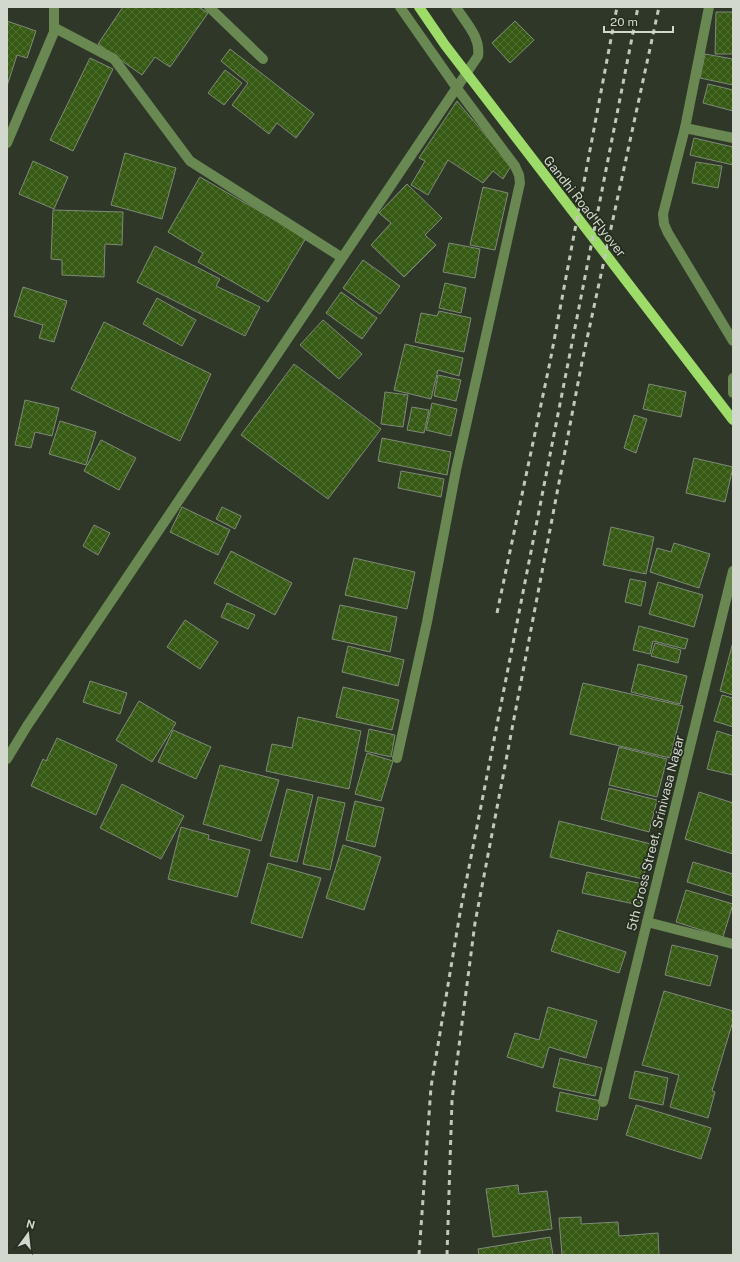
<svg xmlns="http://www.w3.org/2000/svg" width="740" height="1262" font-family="'Public Sans',sans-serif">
  <defs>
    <pattern id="building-cross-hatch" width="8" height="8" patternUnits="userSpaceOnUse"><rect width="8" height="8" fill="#365914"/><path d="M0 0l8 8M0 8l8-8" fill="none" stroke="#527035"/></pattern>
  </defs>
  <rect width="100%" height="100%" fill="#2e3728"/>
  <g fill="url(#building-cross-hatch)" stroke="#7f8a78">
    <polygon points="123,7 199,7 208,13 170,67 155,57 142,75 98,44"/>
    <polygon points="716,12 733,12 733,54 715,54"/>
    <polygon points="7,21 36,31 27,58 17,55 7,86"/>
    <polygon points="515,21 534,40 510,63 492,43"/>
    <polygon points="230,49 314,114 296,138 277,123 269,134 232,105 248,83 221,61"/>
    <polygon points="705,54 733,59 733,85 700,78"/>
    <polygon points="90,58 113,69 73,151 50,140"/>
    <polygon points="225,70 242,83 224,105 208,93"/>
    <polygon points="708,84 733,90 733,111 703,103"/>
    <polygon points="457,101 511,166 503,179 493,171 483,183 448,160 428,195 411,185 425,161 419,158"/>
    <polygon points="694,138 733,147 733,165 690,155"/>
    <polygon points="125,153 176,168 162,219 111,205"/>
    <polygon points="33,161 68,177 54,209 19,194"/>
    <polygon points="696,162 722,166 718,188 692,183"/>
    <polygon points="200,177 306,238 268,302 198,262 203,253 168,232"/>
    <polygon points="407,184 442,218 425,235 436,245 404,277 371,245 391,223 379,213"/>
    <polygon points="483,187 508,193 495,250 470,245"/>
    <polygon points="53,210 123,212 122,245 105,244 104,277 62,275 62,260 51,259"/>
    <polygon points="449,243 480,249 475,278 443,272"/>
    <polygon points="155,246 220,279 216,286 260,307 245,336 137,282"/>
    <polygon points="363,260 400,286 380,314 343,288"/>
    <polygon points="445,283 466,288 461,313 439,308"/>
    <polygon points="23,287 67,301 54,342 39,338 43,325 14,316"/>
    <polygon points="341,292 377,318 362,339 326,313"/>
    <polygon points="157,298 196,320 182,346 143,324"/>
    <polygon points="439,311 471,318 464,352 415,342 421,313 437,316"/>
    <polygon points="323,320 362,354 339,379 300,345"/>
    <polygon points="104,322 211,374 180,441 71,389"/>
    <polygon points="405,344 463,358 459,376 438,370 431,399 394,390"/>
    <polygon points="294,364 381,429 328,499 241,435"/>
    <polygon points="438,375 461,380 456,401 434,396"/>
    <polygon points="649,384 686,392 681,417 643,409"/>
    <polygon points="385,392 408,395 403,427 381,424"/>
    <polygon points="25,400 59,408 52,436 35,432 31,448 15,445"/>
    <polygon points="432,403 457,409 451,436 426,430"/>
    <polygon points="412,407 429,410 424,433 407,430"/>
    <polygon points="634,415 647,419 636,453 624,448"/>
    <polygon points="60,421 96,432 86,465 49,454"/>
    <polygon points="382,438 451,452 447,475 378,461"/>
    <polygon points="101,440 136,458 119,490 84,471"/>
    <polygon points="694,458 733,467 725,502 686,493"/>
    <polygon points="401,471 444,479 441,497 398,488"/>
    <polygon points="182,507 230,530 218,555 170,532"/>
    <polygon points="222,507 241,516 235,529 216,519"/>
    <polygon points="94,525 110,533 98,555 83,546"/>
    <polygon points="611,527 654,537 646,574 603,565"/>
    <polygon points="674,543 710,554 699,588 650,572 657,548 671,552"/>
    <polygon points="231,551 292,583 275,615 214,583"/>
    <polygon points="354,558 415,572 407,609 345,595"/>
    <polygon points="630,579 646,582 641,606 625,602"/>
    <polygon points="658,582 703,595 694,627 649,614"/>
    <polygon points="227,603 255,615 248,629 221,617"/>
    <polygon points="340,605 397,617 390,652 332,639"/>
    <polygon points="185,620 218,642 200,669 167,647"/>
    <polygon points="639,626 688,639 685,649 653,641 650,654 633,650"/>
    <polygon points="733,642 733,695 720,691"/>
    <polygon points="655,643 681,650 678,663 651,656"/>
    <polygon points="348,646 404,660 398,686 342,672"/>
    <polygon points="638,664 687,676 680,704 631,692"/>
    <polygon points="90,681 127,693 120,714 83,702"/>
    <polygon points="583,683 683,706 670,758 570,734"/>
    <polygon points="343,687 399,700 392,730 336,717"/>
    <polygon points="722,695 733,698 733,727 714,721"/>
    <polygon points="139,701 176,723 152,762 116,740"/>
    <polygon points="298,717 361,731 349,789 266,771 272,744 292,748"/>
    <polygon points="369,729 395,735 391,757 365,751"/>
    <polygon points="173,730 211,747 196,779 158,762"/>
    <polygon points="717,731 733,736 733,775 707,769"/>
    <polygon points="57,738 117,765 96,815 31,786 43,759 46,761"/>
    <polygon points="619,747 667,759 657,797 609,785"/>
    <polygon points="367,753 393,761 381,801 355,794"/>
    <polygon points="220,765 279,780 261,841 203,824"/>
    <polygon points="122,784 184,816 161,859 100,828"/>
    <polygon points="609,788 657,800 649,832 601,819"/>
    <polygon points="287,789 313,795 297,862 270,856"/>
    <polygon points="699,792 733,803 733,854 685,839"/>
    <polygon points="318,797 345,803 330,870 303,864"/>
    <polygon points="355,801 384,808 375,847 346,840"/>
    <polygon points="559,821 651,844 643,879 550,857"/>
    <polygon points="181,827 209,835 208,839 250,850 237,897 168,879"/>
    <polygon points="343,845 381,857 364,910 326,898"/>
    <polygon points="693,862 733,874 733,896 687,882"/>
    <polygon points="268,863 321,878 302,938 251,923"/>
    <polygon points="587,872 643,884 639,905 582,893"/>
    <polygon points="686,890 733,904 723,937 676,922"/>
    <polygon points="558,930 626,952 619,973 551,951"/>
    <polygon points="672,945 718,956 710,986 665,975"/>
    <polygon points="664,991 733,1011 733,1021 712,1091 715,1092 708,1118 670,1107 679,1075 642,1065"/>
    <polygon points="548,1007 597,1021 586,1058 549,1047 543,1068 507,1057 515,1033 539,1040"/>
    <polygon points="560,1058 602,1068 595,1096 553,1087"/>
    <polygon points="635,1071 668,1078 663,1105 629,1098"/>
    <polygon points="560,1092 601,1101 597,1120 556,1111"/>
    <polygon points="636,1105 711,1128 701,1159 626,1135"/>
    <polygon points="518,1185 519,1194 547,1191 552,1229 493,1237 486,1189"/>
    <polygon points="581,1217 581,1224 618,1222 619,1236 658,1233 659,1255 562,1255 559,1218"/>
    <polygon points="550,1237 553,1255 479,1255 478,1249"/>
  </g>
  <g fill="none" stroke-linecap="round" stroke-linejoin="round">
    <g stroke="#6a8852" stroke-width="10">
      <polyline points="209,7 263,59"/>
      <polyline points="709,7 685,128 663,214 664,224 668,233 733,341"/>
      <polyline points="55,28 114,59 190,161 341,257"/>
      <polyline points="685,128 733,138"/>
      <polyline points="7,143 54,32 54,7"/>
      <polyline points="733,378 733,393"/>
      <polyline points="397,758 427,622 456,470 520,183 519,175 515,166 456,87 400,7"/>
      <path d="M7 759 27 726 478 56C481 37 465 22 456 7"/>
      <polyline points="647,922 733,944"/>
      <polyline points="603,1102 733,571"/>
    </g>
    <polyline stroke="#9ddc68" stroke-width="10" points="419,7 445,45 733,420"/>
    <g stroke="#c1c8bd" stroke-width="3" stroke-dasharray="5 5" stroke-linecap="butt">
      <polyline points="497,613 550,362 617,7"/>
      <polyline points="419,1255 431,1087 460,913 638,7"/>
      <polyline points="447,1255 452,1100 475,923 582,362 659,7"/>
    </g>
  </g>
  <g text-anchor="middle" stroke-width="3.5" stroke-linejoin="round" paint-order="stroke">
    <g font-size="13" fill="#d2d8ce" stroke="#242d1e">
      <text transform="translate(585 206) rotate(52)" y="5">Gandhi Road Flyover</text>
      <text transform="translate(655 833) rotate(-76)" y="5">5th Cross Street, Srinivasa Nagar</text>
    </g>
  </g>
  <rect width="740" height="1262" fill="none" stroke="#d2d8ce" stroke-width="16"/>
  <g transform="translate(28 1234) rotate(15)" stroke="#242d1e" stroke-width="3" paint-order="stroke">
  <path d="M0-3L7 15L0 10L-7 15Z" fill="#d2d8ce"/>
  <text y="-6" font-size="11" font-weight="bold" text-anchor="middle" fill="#d2d8ce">N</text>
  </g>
  <path d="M604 26v6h69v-6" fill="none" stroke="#d2d8ce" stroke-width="2"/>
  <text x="610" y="26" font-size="12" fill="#d2d8ce" stroke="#242d1e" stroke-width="3" paint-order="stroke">20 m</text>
</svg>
